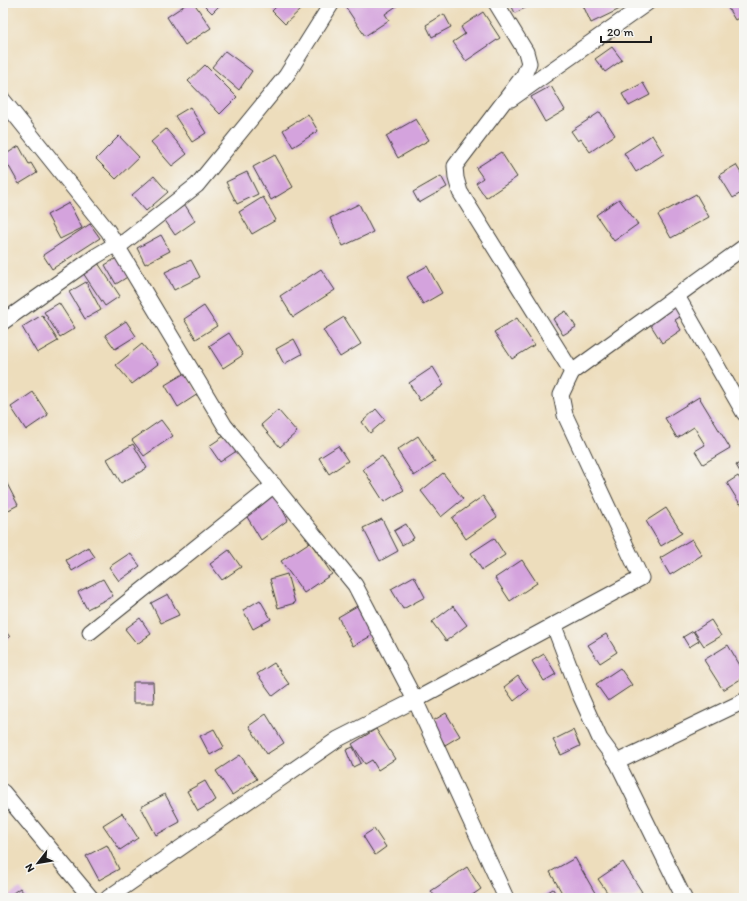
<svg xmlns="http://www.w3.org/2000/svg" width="747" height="901" font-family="Itim,sans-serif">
  <rect width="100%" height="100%" fill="#f6f6f2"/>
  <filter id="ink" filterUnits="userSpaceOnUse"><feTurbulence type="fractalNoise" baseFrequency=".025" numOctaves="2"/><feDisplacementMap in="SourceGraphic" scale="8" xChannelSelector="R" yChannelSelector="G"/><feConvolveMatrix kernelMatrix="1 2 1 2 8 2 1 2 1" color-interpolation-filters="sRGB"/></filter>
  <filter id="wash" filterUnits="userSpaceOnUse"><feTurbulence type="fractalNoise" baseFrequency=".012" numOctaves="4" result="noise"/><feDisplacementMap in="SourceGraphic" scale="16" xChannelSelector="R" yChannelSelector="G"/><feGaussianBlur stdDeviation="0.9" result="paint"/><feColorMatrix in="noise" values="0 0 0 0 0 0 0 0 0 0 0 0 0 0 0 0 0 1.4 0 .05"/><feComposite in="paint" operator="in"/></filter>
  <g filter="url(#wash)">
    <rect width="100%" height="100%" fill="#edddbc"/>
    <g id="blocks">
      <g fill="#d4a3dd">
        <polygon points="188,3 194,3 211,28 185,45 167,17"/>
        <polygon points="202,3 222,3 212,13"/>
        <polygon points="280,3 293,3 300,10 285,24 272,11"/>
        <polygon points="343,3 397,3 398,5 385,14 389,20 365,36"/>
        <polygon points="510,3 535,3 515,13"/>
        <polygon points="582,3 620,3 622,8 591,23"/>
        <polygon points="725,3 744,3 744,15 735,20"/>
        <polygon points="483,12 500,38 466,61 453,42 465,34 461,27"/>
        <polygon points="444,14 451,27 432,37 426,25"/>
        <polygon points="612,47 622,60 605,72 595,59"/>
        <polygon points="225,51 252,71 239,90 212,67"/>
        <polygon points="205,65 237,97 220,114 188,81"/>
        <polygon points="643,83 650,95 629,106 622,94"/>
        <polygon points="551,86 565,110 545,122 531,97"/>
        <polygon points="190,107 206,133 192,142 175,116"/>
        <polygon points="600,112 615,135 590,152 581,139 578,141 571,131"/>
        <polygon points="308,114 318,131 293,147 283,130"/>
        <polygon points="416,119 429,140 398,158 386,136"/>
        <polygon points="166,129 187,154 172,166 151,142"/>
        <polygon points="652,135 664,154 636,172 624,153"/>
        <polygon points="119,136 139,157 116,179 96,159"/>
        <polygon points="19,146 29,164 31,163 37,173 19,184 3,156"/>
        <polygon points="501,152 517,177 486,198 476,183 483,178 476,168"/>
        <polygon points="275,155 293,187 271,200 253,167"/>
        <polygon points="736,165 744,178 744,191 733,198 719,175"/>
        <polygon points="247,172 258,194 237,204 226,182"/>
        <polygon points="154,176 168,192 146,211 132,195"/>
        <polygon points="441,176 447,187 419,203 413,192"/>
        <polygon points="696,194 709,217 671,238 658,215"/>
        <polygon points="263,197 276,220 252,234 239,212"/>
        <polygon points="619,199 638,224 614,241 596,215"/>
        <polygon points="69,203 82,228 60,239 47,215"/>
        <polygon points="359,204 373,232 343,246 330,218"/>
        <polygon points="185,205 195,221 175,235 164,219"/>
        <polygon points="90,224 100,238 52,269 43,255"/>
        <polygon points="161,235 170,251 145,264 137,248"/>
        <polygon points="118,257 129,276 116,284 105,265"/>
        <polygon points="191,260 200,277 174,290 165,272"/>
        <polygon points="98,263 120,296 105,306 83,273"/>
        <polygon points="427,266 442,293 423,304 407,277"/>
        <polygon points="321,269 335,290 293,317 280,296"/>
        <polygon points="86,282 101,310 85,319 69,292"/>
        <polygon points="673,301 683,315 675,320 681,330 662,343 647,319"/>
        <polygon points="59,303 75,328 60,337 44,312"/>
        <polygon points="204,306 217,326 196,339 184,319"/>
        <polygon points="566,311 576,327 563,335 553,319"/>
        <polygon points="42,315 58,341 37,353 22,327"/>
        <polygon points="344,317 361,344 340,357 323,330"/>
        <polygon points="517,318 534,345 512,359 494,332"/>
        <polygon points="126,321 136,336 115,349 105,335"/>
        <polygon points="229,333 243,355 223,368 209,346"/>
        <polygon points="294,339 302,354 284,364 276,349"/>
        <polygon points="142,344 158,364 132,384 116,365"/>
        <polygon points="433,367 444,385 420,401 409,383"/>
        <polygon points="185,373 198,394 178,407 165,385"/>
        <polygon points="33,392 48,415 26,430 11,407"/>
        <polygon points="699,397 730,448 703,464 695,451 705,445 694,427 677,438 665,418"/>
        <polygon points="376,409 385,420 370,433 362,422"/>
        <polygon points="278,410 297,432 280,447 261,425"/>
        <polygon points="161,420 173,436 144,456 132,440"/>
        <polygon points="227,434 238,450 220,462 209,446"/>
        <polygon points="418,436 435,462 414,476 397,450"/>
        <polygon points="133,444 147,468 121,483 107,459"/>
        <polygon points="338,446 348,461 329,474 319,458"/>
        <polygon points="382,456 404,490 384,502 363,469"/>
        <polygon points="744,461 744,477 743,477 736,465"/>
        <polygon points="443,473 463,499 441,517 421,491"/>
        <polygon points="3,476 18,505 3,513"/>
        <polygon points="738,476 742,482 744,480 744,502 740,504 727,483"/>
        <polygon points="274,494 288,520 261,540 244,512"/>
        <polygon points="483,496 497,517 466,539 452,518"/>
        <polygon points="666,508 682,533 661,546 646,521"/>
        <polygon points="382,519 398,551 380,561 363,528"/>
        <polygon points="406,524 414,538 402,545 394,531"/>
        <polygon points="494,538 505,555 482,570 471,553"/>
        <polygon points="692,539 702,555 670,575 660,558"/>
        <polygon points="310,542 332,574 304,593 281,561"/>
        <polygon points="88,547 95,557 72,571 66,560"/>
        <polygon points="229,550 241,567 222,580 210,564"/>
        <polygon points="130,553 140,566 119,581 109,567"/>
        <polygon points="522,560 537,583 510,601 495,578"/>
        <polygon points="287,574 295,603 278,608 270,579"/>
        <polygon points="414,576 425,597 403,609 391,589"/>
        <polygon points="103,579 113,596 87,609 78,592"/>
        <polygon points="168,594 179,615 161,623 151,603"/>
        <polygon points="260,600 271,619 253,629 243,610"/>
        <polygon points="357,606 373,635 353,646 338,617"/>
        <polygon points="453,606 467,625 446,641 432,622"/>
        <polygon points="140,618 151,634 137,644 125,629"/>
        <polygon points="711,620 721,636 704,646 694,631"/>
        <polygon points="3,628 10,637 3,643"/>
        <polygon points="693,631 699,641 689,647 683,637"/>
        <polygon points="606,634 617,652 600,663 588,645"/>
        <polygon points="728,645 744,672 744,677 723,690 704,660"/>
        <polygon points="544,654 556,674 544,681 532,661"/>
        <polygon points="274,663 289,684 273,696 257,674"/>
        <polygon points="620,668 632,685 608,701 596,684"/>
        <polygon points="518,676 528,690 514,701 504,687"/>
        <polygon points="133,682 153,682 154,703 133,703"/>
        <polygon points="446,713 460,736 445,745 431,722"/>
        <polygon points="266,714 284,743 267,754 249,726"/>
        <polygon points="214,729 224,747 210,755 200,736"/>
        <polygon points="376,729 395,759 378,770 372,760 365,764 352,744"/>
        <polygon points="573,730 580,746 561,755 553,740"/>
        <polygon points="353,747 361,763 353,767 346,750"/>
        <polygon points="240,755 257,779 232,795 216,771"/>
        <polygon points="205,781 216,800 198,811 187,791"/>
        <polygon points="165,794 180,822 156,835 141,807"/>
        <polygon points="122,813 138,838 120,850 103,825"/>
        <polygon points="374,829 386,847 375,855 363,836"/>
        <polygon points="107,845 119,869 99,880 86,856"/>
        <polygon points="575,858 598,898 565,898 550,872"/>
        <polygon points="623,862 642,892 632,898 611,898 598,879"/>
        <polygon points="467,867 481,889 468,898 436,898 431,891"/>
        <polygon points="20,888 27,898 6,898"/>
        <polygon points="553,889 558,898 538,898"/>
      </g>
    </g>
  </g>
  <g filter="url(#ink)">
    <use href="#blocks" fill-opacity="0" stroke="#3b3934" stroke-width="1"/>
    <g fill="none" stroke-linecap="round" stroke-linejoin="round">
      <defs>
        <g id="minor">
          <polyline points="511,99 647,3"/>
          <polyline points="3,100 108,231 225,426 355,585 415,700 641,578 565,415 561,395 572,372 460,192 456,178 455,166 524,75 529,63 526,52 496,3"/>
          <polyline points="118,247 197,185 286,76 332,3"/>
          <polyline points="677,296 744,413"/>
          <polyline points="3,322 96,256 116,244"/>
          <polyline points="572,372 744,247"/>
          <polyline points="554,626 581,697 600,739 617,762 684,898"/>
          <polyline points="90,632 274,485"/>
          <polyline points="617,762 744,701"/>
          <polyline points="3,792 91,898"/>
          <polyline points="108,898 338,739 415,700 506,898"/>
        </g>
      </defs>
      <use href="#minor" stroke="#3b3934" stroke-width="17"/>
      <use href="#minor" stroke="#fff" stroke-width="15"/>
    </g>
  </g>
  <rect width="747" height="901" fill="none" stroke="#f6f6f2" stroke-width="16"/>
  <g transform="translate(38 863) rotate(239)" stroke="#f6f6f2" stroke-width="3" paint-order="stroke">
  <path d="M0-3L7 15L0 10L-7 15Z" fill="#1c1c1c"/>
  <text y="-6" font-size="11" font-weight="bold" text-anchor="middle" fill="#1c1c1c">N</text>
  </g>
  <path d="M601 36v6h50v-6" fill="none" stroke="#1c1c1c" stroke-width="2"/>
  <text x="607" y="36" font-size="12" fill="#1c1c1c" stroke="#f6f6f2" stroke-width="3" paint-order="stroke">20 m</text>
</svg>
